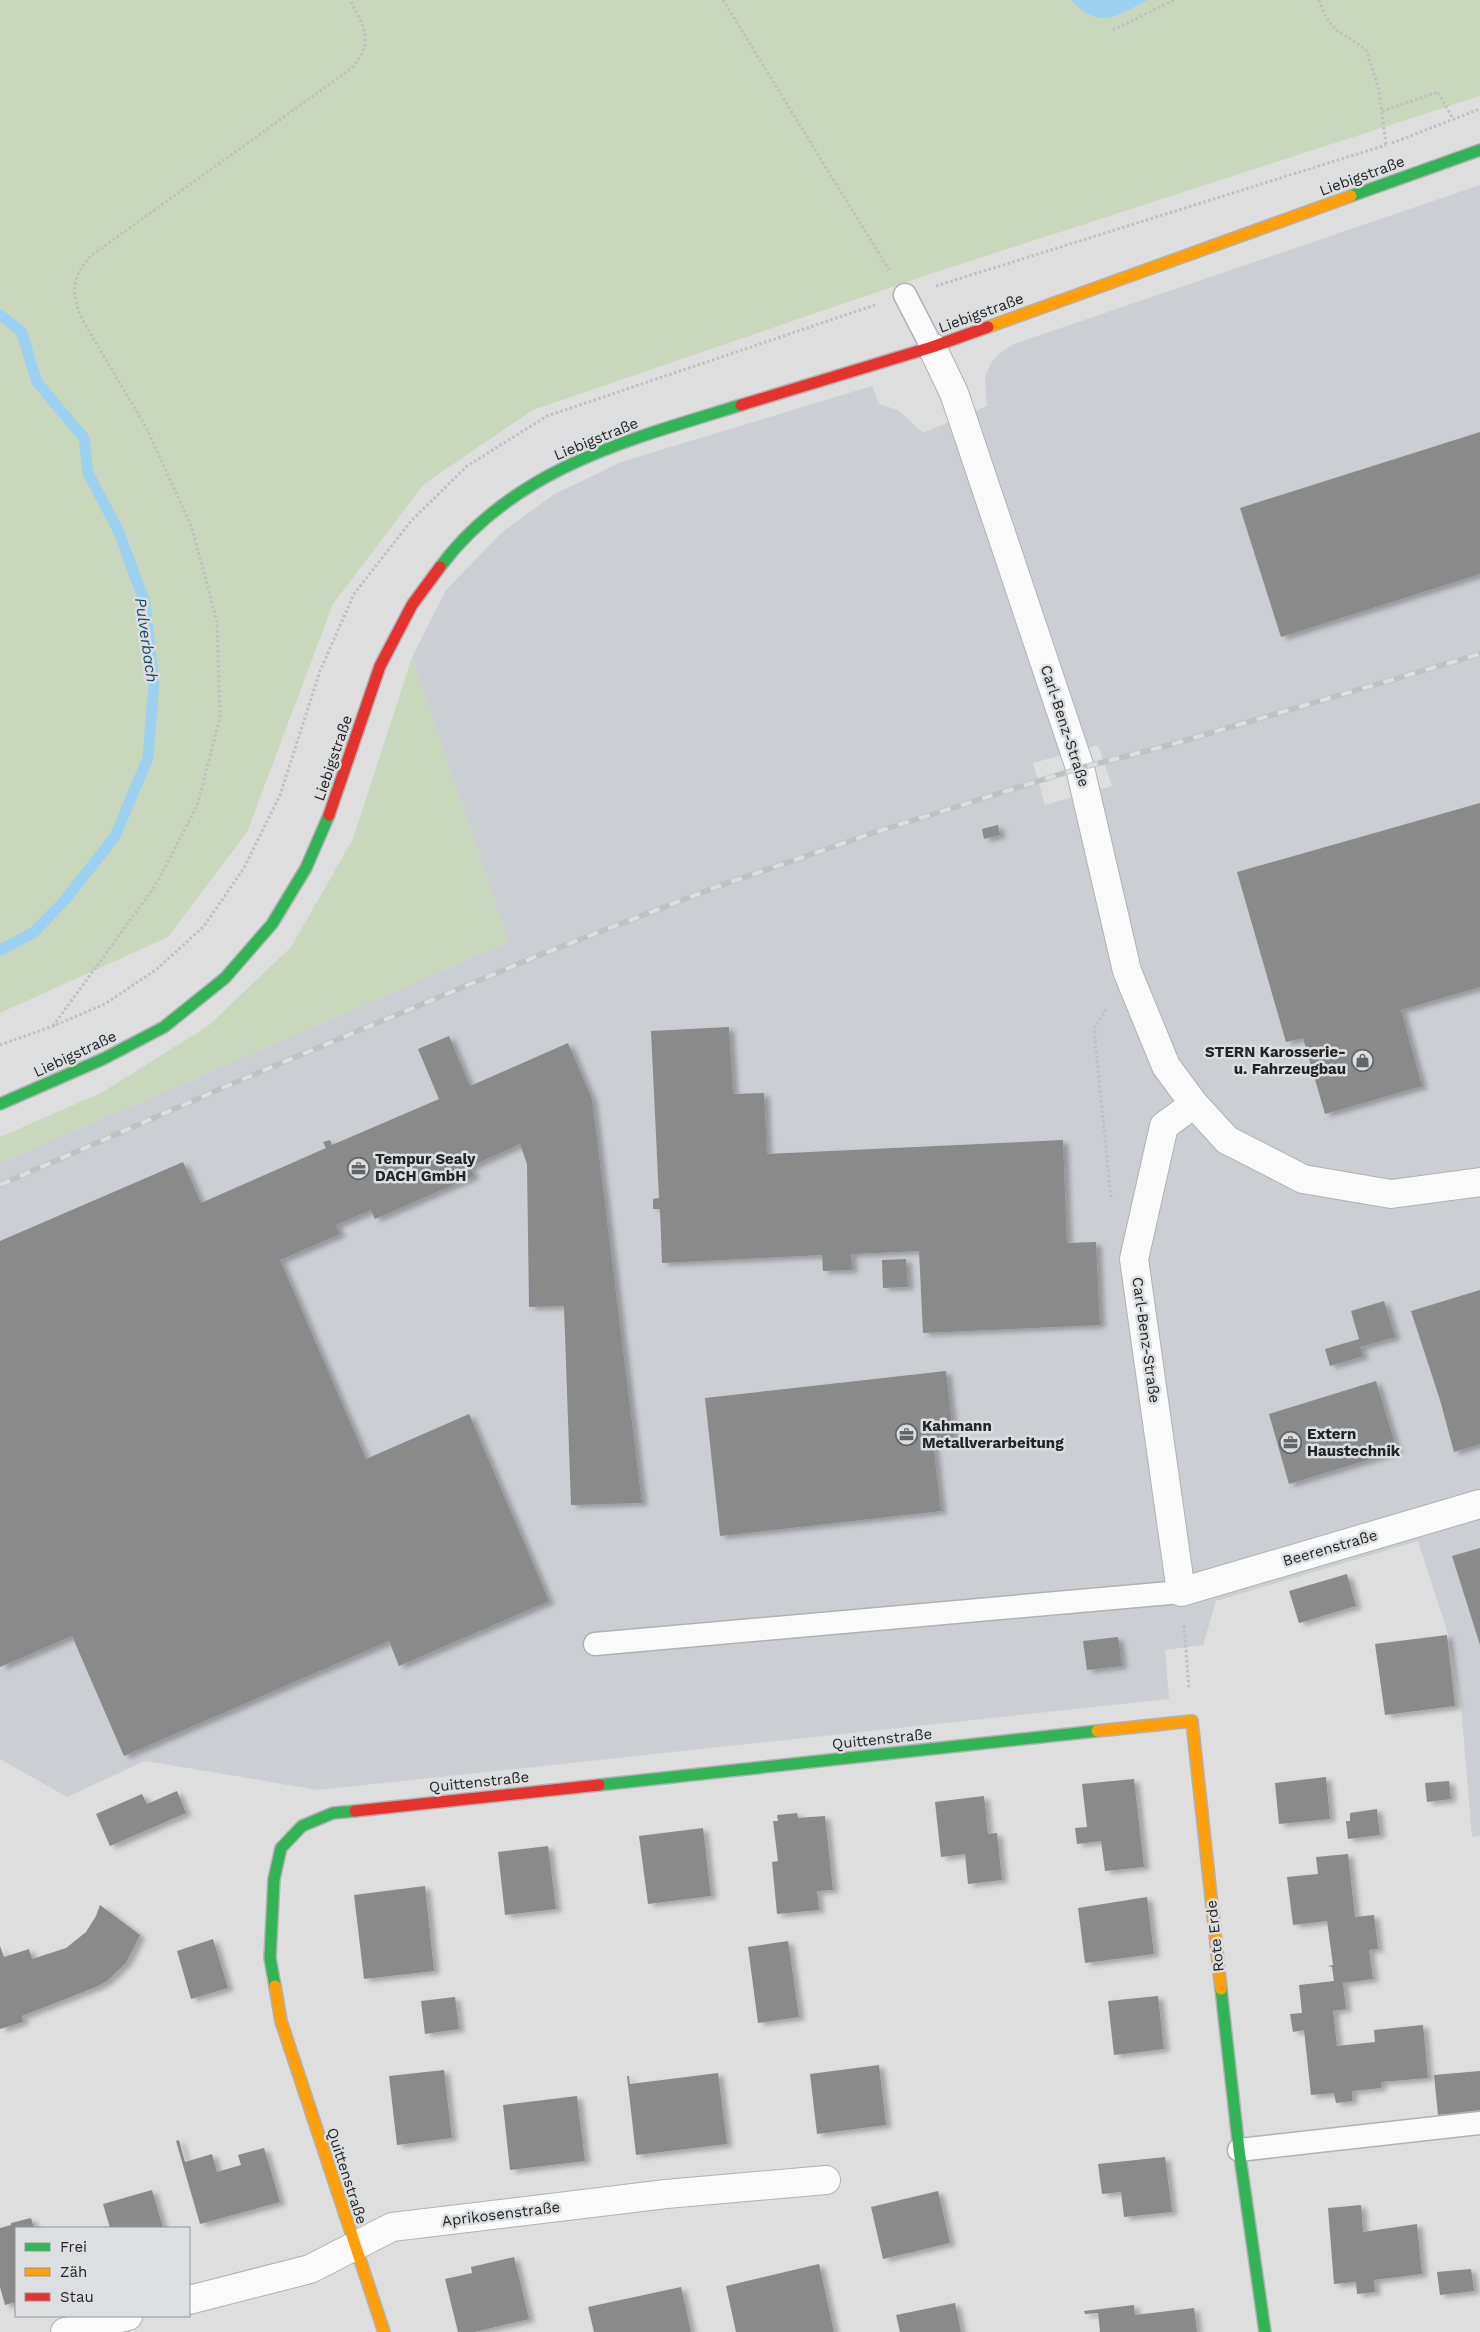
<svg xmlns="http://www.w3.org/2000/svg" width="1480" height="2332" font-family="'Work Sans',sans-serif">
  <defs>
    <filter id="shadow"><feDropShadow dx="5.5" dy="3" stdDeviation="2.5" flood-color="#0004"/></filter>
  </defs>
  <rect width="100%" height="100%" fill="#dededf"/>
  <path fill="#cbced3" fill-rule="evenodd" d="M1480 185V1836L1472 1837 1461 1706 1448 1634 1418 1541 1216 1601 1203 1645 1165 1650 1169 1699 318 1790 145 1761 67 1797 0 1759V1163L508 942 412 657 446 590 501 533 553 495 621 462 872 386 879 404 898 410 923 433 987 406 985 377 991 363 1000 353 1014 344ZM1098 745 1112 786 1045 805 1033 763Z"/>
  <g fill="#c9d8bd">
    <polygon points="0,0 1071,0 1119,15 1148,0 1480,0 1480,96 930,274 533,410 424,484 333,604 247,832 168,937 0,1013"/>
    <polygon points="412,657 508,942 0,1163 0,1137 101,1093 208,1026 291,947 353,839"/>
  </g>
  <path fill="#9dd1f0" d="M1071 0H1148C1116 16 1100 31 1071 0Z"/>
  <g fill="none" stroke-linecap="round" stroke-linejoin="round">
    <polyline stroke="#9dd1f0" stroke-width="11" points="0,315 21,331 37,382 84,438 88,473 118,530 145,603 154,683 148,758 115,836 65,900 33,933 0,950"/>
  </g>
  <g fill="#8a8a8a" filter="url(#shadow)">
    <polygon points="1480,432 1480,574 1281,637 1240,508"/>
    <polygon points="1480,803 1480,987 1401,1010 1422,1086 1325,1114 1303,1038 1286,1042 1237,872"/>
    <polygon points="998,825 1000,835 984,839 982,829"/>
    <polygon points="729,1027 733,1094 764,1093 767,1154 1063,1140 1067,1243 1096,1242 1100,1325 923,1333 919,1251 851,1254 852,1270 823,1271 822,1255 662,1263 660,1209 653,1209 653,1199 659,1198 651,1031"/>
    <polygon points="449,1036 470,1086 568,1043 592,1099 642,1503 571,1505 564,1306 529,1307 527,1164 520,1144 470,1167 474,1176 375,1219 371,1210 336,1225 340,1234 280,1260 366,1459 469,1414 549,1601 399,1666 389,1641 124,1756 72,1636 0,1667 0,1241 183,1162 201,1203 326,1148 323,1142 330,1140 332,1145 439,1099 418,1049"/>
    <polygon points="906,1259 908,1287 883,1288 882,1260"/>
    <polygon points="1480,1290 1480,1444 1454,1452 1440,1400 1411,1311"/>
    <polygon points="1384,1301 1395,1337 1360,1347 1363,1356 1330,1366 1325,1349 1359,1339 1351,1311"/>
    <polygon points="946,1371 954,1441 933,1443 941,1511 720,1536 705,1398"/>
    <polygon points="1376,1381 1397,1451 1289,1484 1269,1414"/>
    <polygon points="1480,1548 1480,1645 1452,1556"/>
    <polygon points="1347,1574 1356,1606 1299,1623 1289,1591"/>
    <polygon points="1447,1635 1455,1706 1385,1715 1375,1644"/>
    <polygon points="1118,1637 1122,1666 1087,1670 1083,1641"/>
    <polygon points="1326,1777 1330,1819 1279,1824 1275,1783"/>
    <polygon points="1134,1779 1144,1867 1105,1871 1101,1841 1077,1844 1075,1828 1087,1827 1082,1784"/>
    <polygon points="1449,1781 1451,1799 1427,1802 1425,1783"/>
    <polygon points="177,1791 186,1813 110,1846 96,1814 142,1794 147,1804"/>
    <polygon points="984,1796 988,1834 997,1833 1002,1880 968,1884 965,1854 941,1857 935,1802"/>
    <polygon points="1377,1809 1380,1835 1348,1839 1346,1821 1350,1821 1350,1813"/>
    <polygon points="797,1813 798,1818 825,1816 833,1890 817,1891 819,1910 777,1914 772,1862 778,1861 773,1821 778,1821 777,1815"/>
    <polygon points="703,1828 711,1896 648,1904 639,1836"/>
    <polygon points="548,1846 556,1909 505,1915 498,1852"/>
    <polygon points="1348,1854 1355,1917 1374,1915 1378,1949 1369,1950 1373,1979 1343,1983 1346,2009 1333,2011 1337,2046 1375,2042 1374,2030 1423,2025 1428,2078 1381,2082 1381,2088 1352,2091 1352,2101 1336,2103 1334,2093 1311,2095 1304,2030 1293,2032 1290,2014 1302,2013 1299,1985 1334,1981 1332,1967 1328,1966 1333,1965 1327,1921 1293,1925 1287,1877 1318,1874 1316,1857"/>
    <polygon points="425,1886 434,1971 364,1979 354,1895"/>
    <polygon points="1147,1897 1154,1954 1085,1963 1078,1908"/>
    <polygon points="100,1905 140,1935 126,1963 107,1981 96,1987 22,2016 23,2022 0,2029 0,1946 4,1957 29,1949 32,1959 66,1948 86,1932 96,1916"/>
    <polygon points="213,1939 228,1988 191,1999 177,1951"/>
    <polygon points="788,1941 799,2017 758,2023 748,1947"/>
    <polygon points="1158,1996 1164,2049 1114,2055 1108,2001"/>
    <polygon points="455,1997 459,2029 425,2034 421,2001"/>
    <polygon points="879,2065 886,2125 817,2134 810,2074"/>
    <polygon points="444,2070 452,2138 397,2145 389,2076"/>
    <polygon points="1480,2071 1480,2110 1438,2115 1434,2075"/>
    <polygon points="718,2073 727,2144 636,2155 627,2076 629,2076 630,2084"/>
    <polygon points="577,2096 585,2161 510,2170 503,2105"/>
    <polygon points="179,2140 185,2162 212,2154 217,2172 241,2165 238,2155 264,2148 280,2202 200,2224 176,2141"/>
    <polygon points="1165,2157 1172,2212 1124,2217 1121,2192 1102,2194 1098,2164"/>
    <polygon points="152,2190 163,2228 110,2228 103,2204"/>
    <polygon points="938,2191 950,2243 883,2259 871,2207"/>
    <polygon points="1361,2205 1363,2232 1417,2224 1422,2274 1374,2280 1375,2292 1357,2294 1356,2282 1334,2284 1328,2208"/>
    <polygon points="31,2218 34,2228 16,2228 16,2302 5,2305 0,2287 0,2228 11,2225 11,2223"/>
    <polygon points="514,2257 529,2319 475,2332 458,2332 445,2279 472,2273 471,2267"/>
    <polygon points="819,2264 834,2332 736,2332 726,2286"/>
    <polygon points="1471,2269 1474,2291 1440,2295 1437,2272"/>
    <polygon points="681,2287 691,2332 594,2332 588,2307"/>
    <polygon points="955,2303 961,2332 900,2332 896,2315"/>
    <polygon points="1134,2305 1135,2315 1194,2308 1197,2332 1100,2332 1098,2313 1085,2314 1084,2311"/>
  </g>
  <g fill="none" stroke-linecap="round" stroke-linejoin="round">
    <defs>
      <g id="lane">
        <polyline points="905,295 932,347"/>
        <polyline points="595,1644 1181,1592"/>
        <polyline points="1239,2150 1480,2123"/>
      </g>
      <g id="street">
        <polyline points="932,347 954,393 1080,768 1127,971 1166,1066 1194,1104 1227,1140 1303,1179 1391,1194 1480,1182"/>
        <polyline points="1194,1104 1164,1126 1134,1259 1181,1592 1480,1504"/>
        <polyline points="189,2300 310,2269 392,2227 666,2194 826,2180"/>
        <polyline points="65,2332 128,2316"/>
      </g>
      <g id="fast">
        <polyline points="1351,196 1480,150"/>
        <path d="M440 567C514 468 628 440 741 405"/>
        <polyline points="0,1104 103,1059 164,1027 225,978 272,924 306,868 329,815"/>
        <polyline points="599,1785 1097,1731"/>
        <polyline points="275,1986 270,1958 274,1879 281,1848 302,1826 333,1813 355,1811"/>
        <polyline points="1221,1989 1239,2150 1265,2332"/>
      </g>
      <g id="slow">
        <polyline points="988,327 1351,196"/>
        <polyline points="1097,1731 1192,1721 1221,1989"/>
        <polyline points="275,1986 281,2021 384,2332"/>
      </g>
      <g id="jam">
        <polyline points="741,405 932,347 988,327"/>
        <polyline points="329,815 380,666 412,605 440,567"/>
        <polyline points="355,1811 599,1785"/>
      </g>
    </defs>
    <use href="#lane" stroke="#b1b1b2" stroke-width="25"/>
    <use href="#street" stroke="#b1b1b2" stroke-width="30"/>
    <use href="#fast" stroke="#b1b1b2" stroke-width="14"/>
    <use href="#slow" stroke="#b1b1b2" stroke-width="14"/>
    <use href="#jam" stroke="#b1b1b2" stroke-width="14"/>
    <g stroke="#bfbfc0" stroke-width="3" stroke-dasharray="2.5 2.5" stroke-linecap="butt">
      <polyline points="723,0 889,270"/>
      <path d="M1319 0C1331 35 1341 30 1366 50L1379 90 1386 145"/>
      <polyline points="1113,30 1174,0"/>
      <polyline points="1382,111 1438,92 1453,119"/>
      <polyline points="1392,143 1480,109"/>
      <polyline points="936,286 1386,145"/>
      <polyline points="1106,1009 1094,1029 1111,1198"/>
      <path d="M53 1026 155 886 197 806 220 717 217 622 192 528 147 429 82 319C70 292 72 276 92 255L352 68C374 42 365 28 350 0"/>
      <polyline points="0,1045 53,1026 105,1004 157,969 204,926 244,868 280,795 320,671 354,594 411,521 467,466 547,416 875,305"/>
      <polyline points="1184,1625 1189,1689"/>
    </g>
    <use href="#lane" stroke="#fafafa" stroke-width="22"/>
    <use href="#street" stroke="#fafafa" stroke-width="28"/>
    <use href="#fast" stroke="#30b455" stroke-width="11"/>
    <use href="#slow" stroke="#ff9f0a" stroke-width="11"/>
    <use href="#jam" stroke="#e5322d" stroke-width="11"/>
    <defs>
      <polyline id="rail" points="0,1185 236,1082 542,954 719,886 879,831 1080,768 1166,746 1480,654"/>
    </defs>
    <use href="#rail" stroke="#c0c1c1" stroke-width="5.5"/>
    <use href="#rail" stroke="#dddee0" stroke-width="4" stroke-dasharray="11" stroke-linecap="butt"/>
  </g>
  <defs>
    <symbol id="shop-ring" viewBox="-11 -11 22 22"><circle r="9.5" fill="#dddee0" stroke="#646566" stroke-width="1.5"/><path d="M-5-2.5h2.3a2.7 3.5 0 0 1 5.4 0H5L5.5 6h-11ZM-1.5-2.5h3a1.5 2.3 0 0 0-3 0Z" fill="#646566"/></symbol>
    <symbol id="office-ring" viewBox="-11 -11 22 22"><circle r="9.5" fill="#dddee0" stroke="#646566" stroke-width="1.5"/><path d="M-6-3h4V-5.5h4V-3h4V5H-6ZM-1-4.5V-3h2v-1.5ZM-6 0V1H6V0Z" fill="#646566"/></symbol>
  </defs>
  <g fill-rule="evenodd">
    <use href="#shop-ring" x="1350" y="1048" width="25" height="25"/>
    <use href="#office-ring" x="346" y="1156" width="25" height="25"/>
    <use href="#office-ring" x="894" y="1422" width="25" height="25"/>
    <use href="#office-ring" x="1278" y="1430" width="25" height="25"/>
  </g>
  <g text-anchor="middle" stroke-width="5" stroke-linejoin="round" paint-order="stroke">
    <g font-size="15" fill="#232425" stroke="#dddee0">
      <text transform="translate(1362 176) rotate(-20)" y="5">Liebigstraße</text>
      <text transform="translate(981 313) rotate(-20)" y="5">Liebigstraße</text>
      <text transform="translate(596 439) rotate(-22)" y="5">Liebigstraße</text>
      <text transform="translate(1065 726) rotate(72)" y="5">Carl-Benz-Straße</text>
      <text transform="translate(333 758) rotate(-71)" y="5">Liebigstraße</text>
      <text transform="translate(75 1054) rotate(-25)" y="5">Liebigstraße</text>
      <text transform="translate(1146 1340) rotate(82)" y="5">Carl-Benz-Straße</text>
      <text transform="translate(1330 1548) rotate(-16)" y="5">Beerenstraße</text>
      <text transform="translate(882 1739) rotate(-6)" y="5">Quittenstraße</text>
      <text transform="translate(479 1782) rotate(-6)" y="5">Quittenstraße</text>
      <text transform="translate(1215 1936) rotate(-96)" y="5">Rote Erde</text>
      <text transform="translate(347 2176) rotate(72)" y="5">Quittenstraße</text>
      <text transform="translate(501 2214) rotate(-7)" y="5">Aprikosenstraße</text>
    </g>
    <g font-size="15" font-weight="bold" fill="#232425" stroke="#dddee0" text-anchor="start">
      <text x="1346" y="1057" text-anchor="end">STERN Karosserie-<tspan x="1346" dy="17">u. Fahrzeugbau</tspan></text>
      <text x="375" y="1164">Tempur Sealy<tspan x="375" dy="17">DACH GmbH</tspan></text>
      <text x="922" y="1431">Kahmann<tspan x="922" dy="17">Metallverarbeitung</tspan></text>
      <text x="1307" y="1439">Extern<tspan x="1307" dy="17">Haustechnik</tspan></text>
    </g>
    <g font-size="16" font-style="italic" fill="#124c6a" stroke="#dddee0">
      <text transform="translate(147 640) rotate(82)" y="6">Pulverbach</text>
    </g>
  </g>
  <rect x="15" y="2227" width="175" height="90" fill="#dddee0" stroke="#939495"/>
  <rect x="25" y="2243" width="25" height="8" fill="#30b455" stroke="#939495"/>
  <text x="60" y="2252" font-size="15" fill="#232425">Frei</text>
  <rect x="25" y="2268" width="25" height="8" fill="#ff9f0a" stroke="#939495"/>
  <text x="60" y="2277" font-size="15" fill="#232425">Zäh</text>
  <rect x="25" y="2293" width="25" height="8" fill="#e5322d" stroke="#939495"/>
  <text x="60" y="2302" font-size="15" fill="#232425">Stau</text>
</svg>
